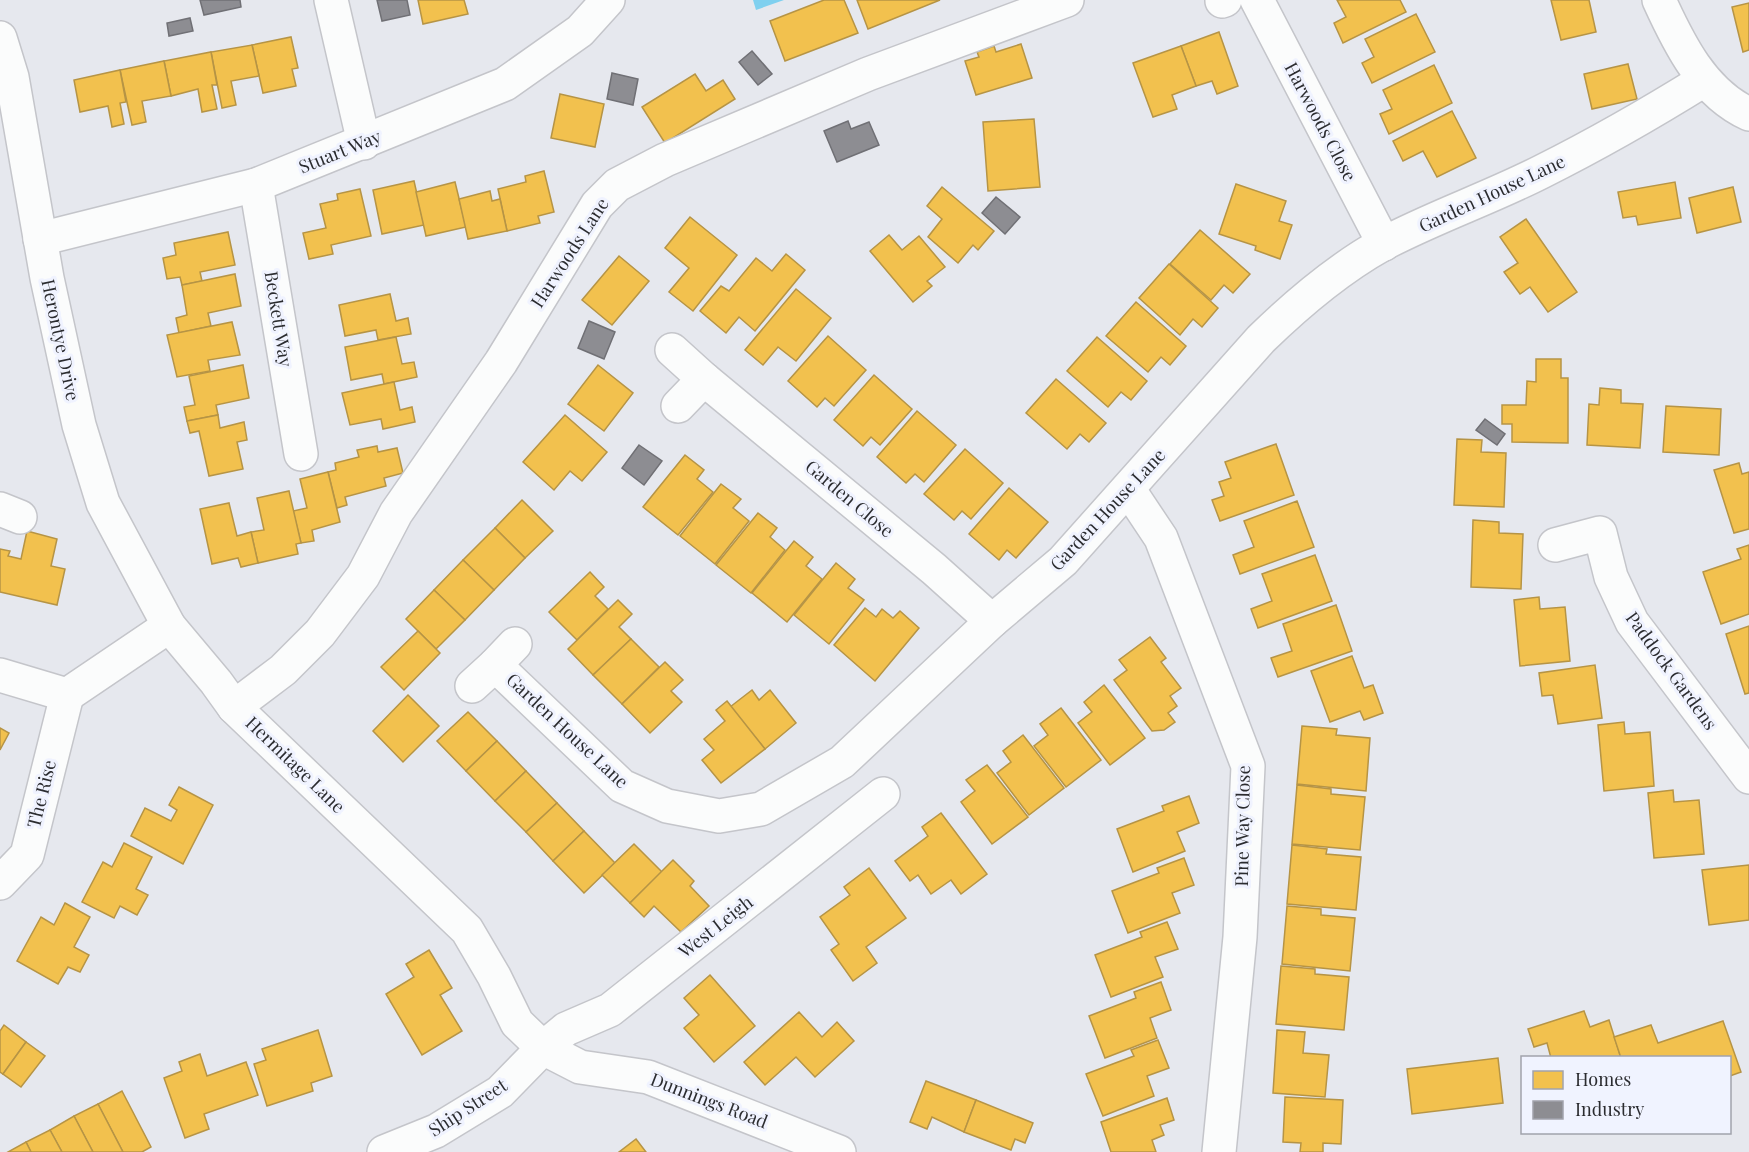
<svg xmlns="http://www.w3.org/2000/svg" width="1749" height="1152" font-family="'Playfair Display',serif">
  <rect width="100%" height="100%" fill="#e6e8ee"/>
  <polygon fill="#7fd0ef" points="753,0 784,0 756,10"/>
  <g fill="#f2c14e" stroke="#b69445" stroke-width="1.5">
    <polygon points="418,0 464,0 468,14 423,24"/>
    <polygon points="824,0 844,0 858,33 785,61 770,21"/>
    <polygon points="857,0 940,0 868,29"/>
    <polygon points="1337,0 1400,0 1406,12 1343,43 1334,23 1346,17"/>
    <polygon points="1551,0 1589,0 1596,32 1561,40"/>
    <polygon points="1749,3 1749,50 1743,52 1732,7"/>
    <polygon points="1416,14 1435,52 1372,83 1362,63 1374,57 1365,39"/>
    <polygon points="1219,32 1238,86 1217,94 1212,81 1196,86 1181,46"/>
    <polygon points="291,37 298,68 292,69 296,86 263,93 252,45"/>
    <polygon points="1021,44 1032,78 976,95 965,61 979,57 977,52 994,46 996,52"/>
    <polygon points="252,45 259,76 231,81 236,105 222,108 211,52"/>
    <polygon points="1181,46 1196,86 1172,95 1177,109 1153,117 1133,63"/>
    <polygon points="211,52 217,85 212,85 217,109 202,112 198,89 171,96 164,61"/>
    <polygon points="164,61 171,96 142,101 146,122 132,125 120,70"/>
    <polygon points="1628,64 1637,99 1592,109 1584,74"/>
    <polygon points="1434,65 1452,103 1389,134 1380,114 1392,109 1383,90"/>
    <polygon points="120,70 126,102 120,103 124,124 112,127 108,106 80,112 74,80"/>
    <polygon points="695,74 706,91 723,80 735,99 665,143 642,107"/>
    <polygon points="560,94 604,104 595,147 551,138"/>
    <polygon points="1452,111 1476,158 1437,177 1423,151 1403,161 1393,141"/>
    <polygon points="1034,119 1040,187 988,191 983,122"/>
    <polygon points="544,171 554,212 538,216 540,223 507,231 498,189 526,182 525,176"/>
    <polygon points="414,181 424,225 382,234 373,190"/>
    <polygon points="455,182 466,227 426,236 416,192"/>
    <polygon points="1675,182 1681,218 1638,225 1636,216 1623,218 1618,192"/>
    <polygon points="1236,184 1286,201 1279,221 1292,225 1280,259 1255,250 1256,246 1219,234"/>
    <polygon points="942,187 994,231 978,250 973,245 958,263 928,237 942,219 927,206"/>
    <polygon points="1733,187 1741,222 1697,233 1689,198"/>
    <polygon points="360,189 371,236 331,245 333,254 309,259 303,233 326,228 320,204 338,200 337,194"/>
    <polygon points="490,191 492,201 500,199 507,231 468,239 459,199"/>
    <polygon points="690,217 737,255 693,311 669,292 689,268 665,248"/>
    <polygon points="1526,219 1577,292 1548,312 1530,287 1520,294 1504,272 1518,263 1500,237"/>
    <polygon points="1200,230 1250,274 1233,293 1224,285 1211,300 1170,264"/>
    <polygon points="228,232 235,265 200,272 202,281 182,285 180,277 167,279 163,258 176,255 174,243"/>
    <polygon points="889,235 902,250 919,236 945,267 927,281 932,286 913,302 870,251"/>
    <polygon points="786,254 805,270 755,331 739,317 726,333 700,311 721,286 729,291 756,258 772,271"/>
    <polygon points="619,256 649,281 612,325 582,300"/>
    <polygon points="1169,264 1218,308 1202,327 1193,319 1180,335 1139,298"/>
    <polygon points="235,274 241,306 208,313 211,326 179,333 176,318 187,315 182,285"/>
    <polygon points="796,289 831,318 796,361 778,347 763,365 745,350"/>
    <polygon points="390,294 396,321 408,318 411,334 378,340 376,330 345,336 339,305"/>
    <polygon points="1136,302 1186,346 1170,365 1161,357 1148,372 1106,336"/>
    <polygon points="232,322 240,355 208,360 210,371 177,377 167,335"/>
    <polygon points="828,336 866,370 834,406 825,398 817,407 788,381"/>
    <polygon points="396,337 402,364 414,362 417,377 384,384 382,374 351,380 345,347"/>
    <polygon points="1097,337 1147,381 1131,400 1121,392 1108,407 1067,371"/>
    <polygon points="1536,359 1561,359 1561,378 1568,378 1568,443 1512,442 1512,424 1502,424 1502,405 1526,405 1527,381 1536,382"/>
    <polygon points="243,365 249,398 216,405 218,415 187,421 184,407 195,405 189,376"/>
    <polygon points="598,365 633,393 604,431 568,404"/>
    <polygon points="874,375 912,409 880,445 871,437 863,446 834,420"/>
    <polygon points="1056,379 1106,423 1089,442 1080,434 1067,449 1026,413"/>
    <polygon points="394,382 400,410 412,407 415,422 383,429 381,419 350,425 342,393"/>
    <polygon points="1600,388 1621,390 1621,403 1643,404 1640,448 1587,445 1589,404 1599,405"/>
    <polygon points="1666,406 1721,409 1719,455 1663,452"/>
    <polygon points="917,411 956,445 924,482 915,474 906,483 877,457"/>
    <polygon points="218,415 220,428 244,422 247,440 237,442 243,469 209,476 199,431 190,433 187,421"/>
    <polygon points="565,415 607,452 582,481 570,471 554,490 523,462"/>
    <polygon points="1457,439 1482,440 1481,452 1506,453 1504,507 1454,505"/>
    <polygon points="1276,444 1294,495 1220,521 1212,500 1224,496 1219,482 1231,478 1225,462"/>
    <polygon points="377,446 378,452 397,448 403,473 384,478 386,486 345,497 347,505 337,508 328,472 336,470 335,463 359,457 357,450"/>
    <polygon points="965,449 1003,483 971,519 962,511 954,520 924,494"/>
    <polygon points="685,455 704,470 697,479 713,492 678,535 643,507"/>
    <polygon points="1739,463 1742,474 1749,472 1749,529 1734,533 1714,470"/>
    <polygon points="328,472 340,522 312,530 314,541 301,543 293,511 307,508 300,479"/>
    <polygon points="721,484 741,499 733,508 749,521 715,564 680,536"/>
    <polygon points="1009,488 1048,522 1016,558 1007,550 999,560 969,534"/>
    <polygon points="289,491 301,543 296,544 298,554 258,563 251,532 264,530 257,498"/>
    <polygon points="522,500 553,531 525,558 495,528"/>
    <polygon points="1297,501 1314,547 1240,574 1233,555 1254,547 1244,521"/>
    <polygon points="229,503 237,536 251,532 258,563 241,567 238,558 212,564 200,509"/>
    <polygon points="758,513 777,528 770,537 785,550 751,593 716,565"/>
    <polygon points="1473,520 1499,522 1499,533 1523,534 1521,589 1471,587"/>
    <polygon points="495,528 525,558 494,590 463,560"/>
    <polygon points="27,531 57,539 51,566 65,569 57,605 0,592 0,549 10,551 8,556 21,559"/>
    <polygon points="794,541 813,557 806,566 822,579 787,622 752,593"/>
    <polygon points="1749,545 1749,614 1721,624 1703,572 1741,559 1737,549"/>
    <polygon points="1315,555 1332,601 1258,628 1251,609 1272,601 1262,574"/>
    <polygon points="463,560 494,590 465,620 434,590"/>
    <polygon points="836,563 855,579 848,588 864,600 829,644 794,615"/>
    <polygon points="590,572 604,587 595,596 608,609 577,640 549,612"/>
    <polygon points="434,590 465,620 436,649 406,619"/>
    <polygon points="1539,597 1540,609 1565,607 1570,661 1520,666 1514,600"/>
    <polygon points="618,600 632,614 619,627 631,639 593,675 568,649"/>
    <polygon points="1336,605 1352,651 1278,677 1271,658 1292,651 1283,624"/>
    <polygon points="865,608 876,617 882,609 893,618 900,611 919,628 875,681 834,645"/>
    <polygon points="1749,626 1749,693 1745,694 1726,634"/>
    <polygon points="418,631 440,653 404,690 381,667"/>
    <polygon points="1150,637 1166,658 1161,662 1181,688 1170,696 1177,706 1168,713 1175,722 1164,730 1152,731 1114,680 1127,670 1119,660"/>
    <polygon points="631,639 659,667 622,704 593,675"/>
    <polygon points="1352,656 1364,688 1373,685 1383,713 1364,720 1360,711 1330,722 1311,671"/>
    <polygon points="665,662 683,680 671,691 682,702 650,733 622,704"/>
    <polygon points="1595,665 1602,718 1558,724 1553,695 1542,696 1539,673"/>
    <polygon points="1104,685 1145,738 1110,765 1078,723 1092,712 1084,702"/>
    <polygon points="752,690 759,700 770,690 796,723 765,749 730,707"/>
    <polygon points="408,695 439,726 403,762 373,731"/>
    <polygon points="727,701 765,749 721,783 702,760 714,750 704,739 725,721 716,710"/>
    <polygon points="1061,708 1101,760 1066,787 1034,746 1048,735 1040,724"/>
    <polygon points="468,712 497,741 466,771 437,741"/>
    <polygon points="1624,722 1625,734 1650,732 1654,786 1604,791 1598,725"/>
    <polygon points="1302,726 1337,729 1336,735 1370,738 1366,791 1297,784"/>
    <polygon points="0,728 9,733 0,750"/>
    <polygon points="1023,735 1064,788 1029,815 997,773 1011,762 1003,751"/>
    <polygon points="497,741 526,771 495,801 466,771"/>
    <polygon points="987,765 1028,817 992,844 961,802 975,791 966,780"/>
    <polygon points="526,771 557,803 526,832 495,801"/>
    <polygon points="1297,785 1331,789 1331,794 1365,797 1360,850 1292,844"/>
    <polygon points="179,787 213,805 183,864 131,836 145,808 171,821 177,810 169,805"/>
    <polygon points="1673,790 1674,802 1699,800 1704,854 1654,858 1648,793"/>
    <polygon points="1189,796 1199,823 1177,832 1185,851 1133,872 1117,829 1164,811 1162,806"/>
    <polygon points="557,803 584,831 553,861 526,832"/>
    <polygon points="941,813 987,874 961,894 951,880 931,894 918,875 910,881 895,861 928,836 922,827"/>
    <polygon points="584,831 615,863 584,893 553,861"/>
    <polygon points="124,843 152,857 136,889 148,895 137,915 120,906 114,918 82,902 103,862 112,867"/>
    <polygon points="634,844 662,872 630,903 602,875"/>
    <polygon points="1292,845 1327,849 1326,854 1361,857 1356,910 1287,904"/>
    <polygon points="1184,858 1194,885 1172,893 1180,913 1128,933 1112,891 1159,873 1157,868"/>
    <polygon points="673,860 694,881 690,886 709,906 681,932 654,906 644,917 630,903"/>
    <polygon points="1749,865 1749,920 1709,925 1702,870"/>
    <polygon points="869,868 906,918 866,947 877,963 853,981 831,950 839,944 820,917 850,895 844,887"/>
    <polygon points="65,903 90,917 74,947 89,955 80,972 68,967 58,984 17,961 41,917 54,925"/>
    <polygon points="1287,906 1321,909 1321,915 1355,918 1350,971 1282,964"/>
    <polygon points="1167,922 1178,949 1155,957 1163,977 1111,997 1095,955 1142,937 1140,932"/>
    <polygon points="429,950 452,988 440,995 462,1031 422,1055 386,994 414,977 406,964"/>
    <polygon points="1281,966 1315,969 1315,974 1349,977 1344,1030 1276,1024"/>
    <polygon points="710,975 755,1026 714,1062 684,1028 699,1015 684,998"/>
    <polygon points="1161,982 1171,1010 1150,1018 1157,1038 1105,1058 1089,1016 1136,998 1134,992"/>
    <polygon points="1584,1011 1590,1027 1609,1020 1621,1058 1551,1058 1547,1043 1534,1047 1528,1029"/>
    <polygon points="799,1012 822,1037 837,1022 854,1041 815,1077 796,1057 765,1085 744,1062"/>
    <polygon points="1723,1021 1741,1072 1730,1076 1730,1058 1621,1058 1614,1037 1651,1025 1658,1043"/>
    <polygon points="4,1025 26,1042 3,1074 0,1072 0,1031"/>
    <polygon points="318,1030 332,1076 311,1083 313,1091 267,1106 254,1064 266,1060 262,1049"/>
    <polygon points="1277,1030 1305,1032 1303,1053 1329,1055 1325,1097 1273,1093"/>
    <polygon points="1158,1040 1169,1068 1147,1076 1154,1096 1103,1116 1086,1074 1134,1056 1131,1050"/>
    <polygon points="26,1042 45,1056 21,1087 3,1074"/>
    <polygon points="200,1054 207,1076 246,1062 258,1095 204,1114 209,1129 185,1138 164,1078 182,1071 179,1062"/>
    <polygon points="1498,1058 1503,1103 1412,1114 1407,1069"/>
    <polygon points="926,1081 976,1100 964,1132 932,1117 927,1129 910,1122"/>
    <polygon points="122,1091 151,1147 142,1152 123,1152 98,1104"/>
    <polygon points="1285,1097 1343,1100 1341,1144 1323,1143 1323,1152 1300,1152 1301,1143 1283,1142"/>
    <polygon points="1167,1098 1174,1120 1160,1125 1164,1135 1152,1140 1156,1152 1111,1152 1101,1122"/>
    <polygon points="976,1100 1033,1123 1025,1143 1015,1139 1011,1150 964,1132"/>
    <polygon points="98,1104 123,1152 93,1152 74,1116"/>
    <polygon points="74,1116 93,1152 62,1152 50,1130"/>
    <polygon points="50,1130 62,1152 31,1152 26,1142"/>
    <polygon points="636,1139 646,1152 619,1152"/>
    <polygon points="26,1142 31,1152 8,1152"/>
  </g>
  <g fill="#8d8d92" stroke="#707075" stroke-width="1.5">
    <polygon points="200,0 240,0 241,7 204,15"/>
    <polygon points="377,0 407,0 410,15 382,21"/>
    <polygon points="190,18 193,31 169,36 167,23"/>
    <polygon points="752,51 772,74 758,85 739,62"/>
    <polygon points="612,73 638,79 633,105 607,99"/>
    <polygon points="848,121 851,129 869,122 879,145 837,162 824,131"/>
    <polygon points="996,197 1020,217 1005,234 982,213"/>
    <polygon points="589,321 615,332 604,359 578,348"/>
    <polygon points="1485,419 1505,434 1497,445 1476,430"/>
    <polygon points="639,445 662,461 644,485 622,468"/>
  </g>
  <g fill="none" stroke-linecap="round" stroke-linejoin="round">
    <defs>
      <g id="minor">
        <polyline points="331,0 364,143"/>
        <polyline points="1257,0 1384,244"/>
        <path d="M1659 0C1679 44 1703 93 1749 114"/>
        <polyline points="1222,1 1225,0"/>
        <polyline points="0,38 12,77 47,278 79,425 103,503 169,626 216,682 234,707 467,930 494,976 517,1023 543,1048 580,1067 648,1077 839,1152"/>
        <polyline points="256,185 301,454"/>
        <polyline points="40,239 256,185 505,84 580,31 608,0"/>
        <polyline points="672,350 704,379 934,569 992,621"/>
        <polyline points="678,406 704,379"/>
        <polyline points="1129,490 1161,538 1248,766 1240,937 1219,1152"/>
        <polyline points="0,509 20,517"/>
        <polyline points="1555,545 1600,533 1611,577 1632,622 1749,777"/>
        <polyline points="495,665 515,644"/>
        <polyline points="0,675 67,695"/>
        <path d="M472 686 495 665 622 786 667 806 719 816 761 809 842 762 992 621 1063 561 1261 339C1298 303 1338 269 1383 244 1434 217 1490 198 1541 172 1597 144 1651 113 1704 80"/>
        <polyline points="67,695 169,626"/>
        <polyline points="234,707 283,670 320,633 363,576 396,513 501,362 597,205 617,185 665,160 868,74 1067,0"/>
        <polyline points="0,883 27,855 67,695"/>
        <polyline points="384,1152 436,1131 500,1092 543,1048 566,1029 610,1010 883,794"/>
      </g>
    </defs>
    <use href="#minor" stroke="#c4c5ca" stroke-width="36"/>
    <use href="#minor" stroke="#fbfcfc" stroke-width="33"/>
  </g>
  <g text-anchor="middle" stroke-width="6" stroke-linejoin="round" paint-order="stroke">
    <g font-size="18" fill="#2b2c30" stroke="#f0f3ff">
      <text transform="translate(1320 122) rotate(62)" y="6">Harwoods Close</text>
      <text transform="translate(340 152) rotate(-22)" y="6">Stuart Way</text>
      <text transform="translate(1492 194) rotate(-25)" y="6">Garden House Lane</text>
      <text transform="translate(570 253) rotate(-57)" y="6">Harwoods Lane</text>
      <text transform="translate(278 319) rotate(81)" y="6">Beckett Way</text>
      <text transform="translate(60 340) rotate(78)" y="6">Herontye Drive</text>
      <text transform="translate(849 499) rotate(40)" y="6">Garden Close</text>
      <text transform="translate(1108 510) rotate(-47)" y="6">Garden House Lane</text>
      <text transform="translate(1671 671) rotate(54)" y="6">Paddock Gardens</text>
      <text transform="translate(567 731) rotate(43)" y="6">Garden House Lane</text>
      <text transform="translate(295 765) rotate(44)" y="6">Hermitage Lane</text>
      <text transform="translate(42 794) rotate(-76)" y="6">The Rise</text>
      <text transform="translate(1243 826) rotate(-89)" y="6">Pine Way Close</text>
      <text transform="translate(716 927) rotate(-38)" y="6">West Leigh</text>
      <text transform="translate(709 1101) rotate(21)" y="6">Dunnings Road</text>
      <text transform="translate(468 1108) rotate(-33)" y="6">Ship Street</text>
    </g>
  </g>
  <rect x="1521" y="1056" width="210" height="78" fill="#f0f3ff" stroke="#a1a3ac" stroke-width="1.5"/>
  <rect x="1533" y="1071" width="30" height="18" fill="#f2c14e" stroke="#a1a3ac" stroke-width="1.5"/>
  <text x="1575" y="1086" font-size="18" fill="#2b2c30">Homes</text>
  <rect x="1533" y="1101" width="30" height="18" fill="#8d8d92" stroke="#a1a3ac" stroke-width="1.5"/>
  <text x="1575" y="1116" font-size="18" fill="#2b2c30">Industry</text>
</svg>
